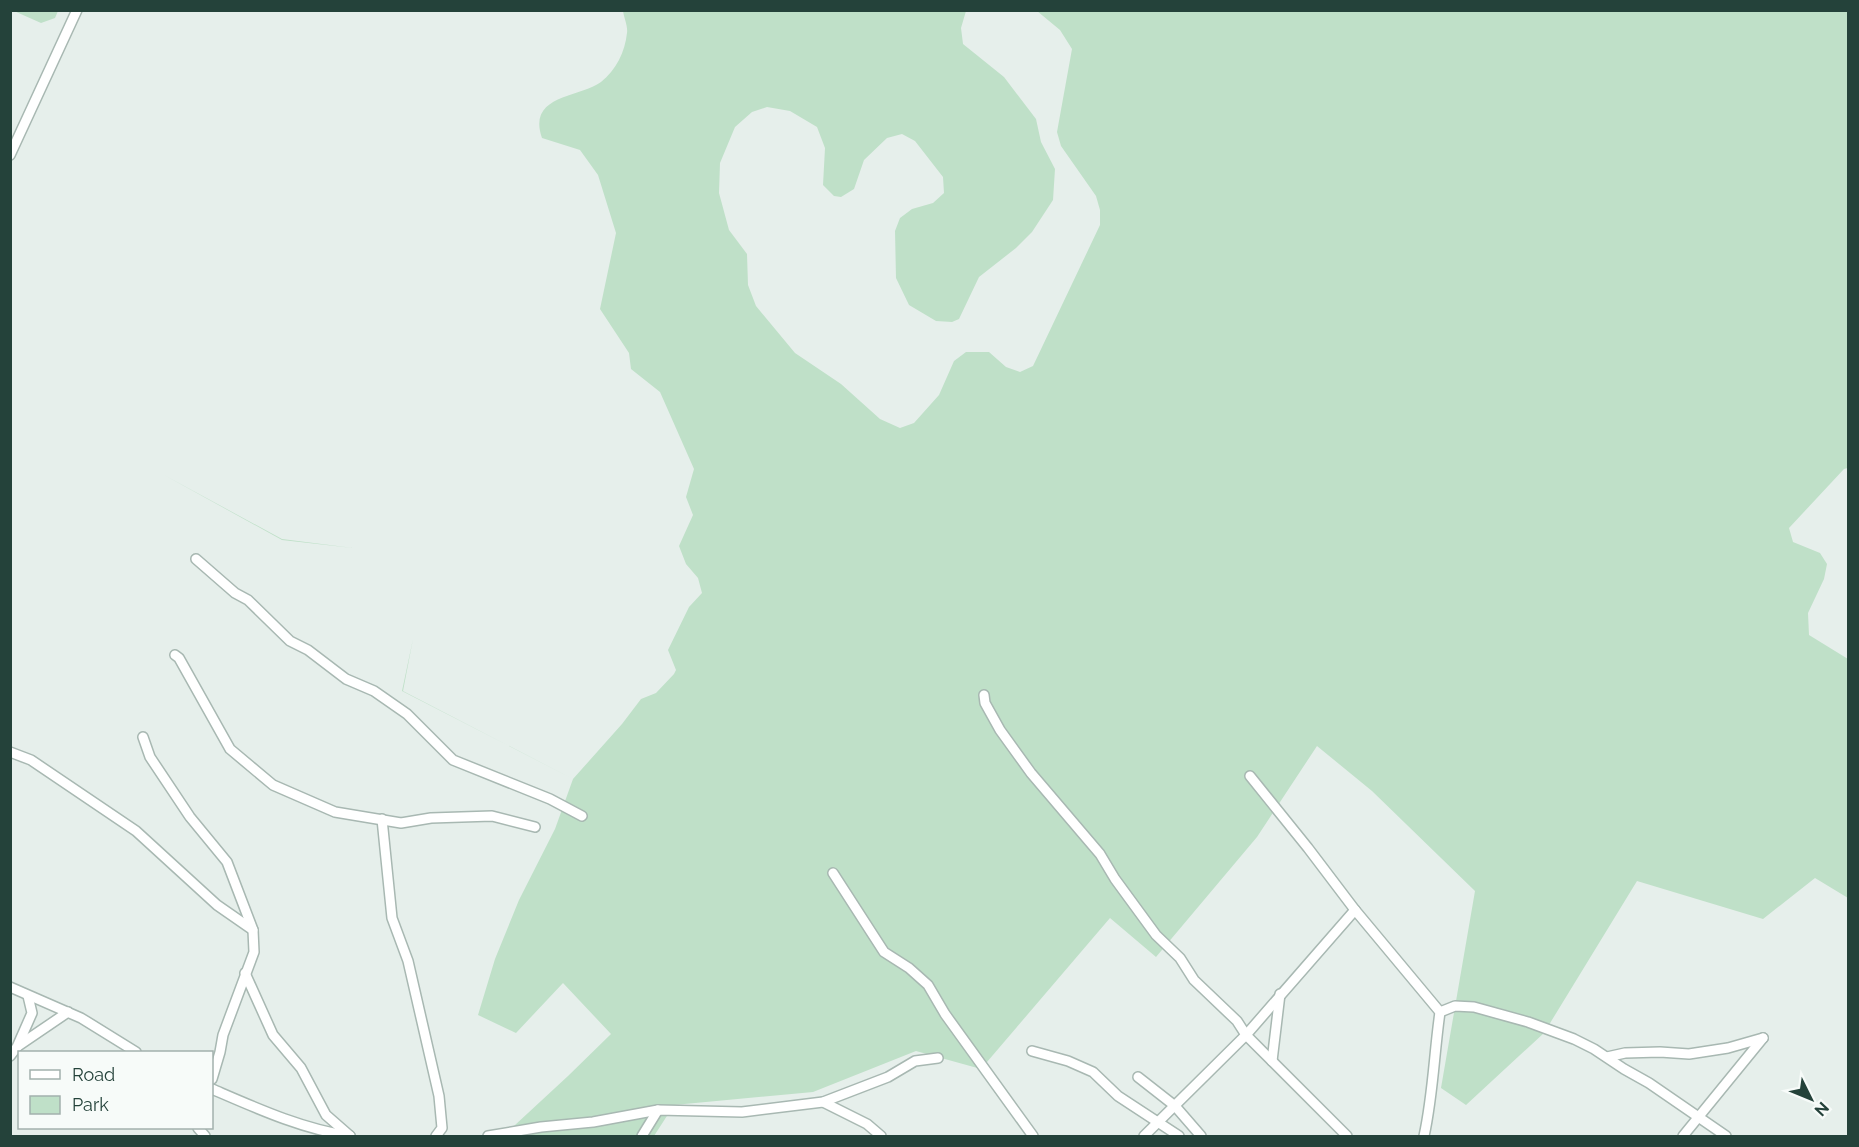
<svg xmlns="http://www.w3.org/2000/svg" width="1859" height="1147" font-family="Raleway,sans-serif">
  <rect width="100%" height="100%" fill="#e6efeb"/>
  <g fill="#bfe0c8">
    <polygon points="11,10 58,10 58,11 55,18 41,23 14,11 11,12"/>
    <path d="M623 11H966L961 28 963 44 1004 77 1036 119 1041 142 1055 169 1053 200 1032 232 1016 248 979 277 959 319 952 322 936 321 909 305 896 278 895 231 900 218 912 209 933 203 944 193 943 177 915 141 902 134 887 138 864 160 854 189 841 197 834 196 823 185 825 148 817 127 790 111 767 107 752 112 735 127 720 163 719 193 729 230 747 254 748 285 756 306 795 353 841 384 880 419 900 428 914 423 939 395 954 361 966 352H989L1006 367 1020 372 1033 366 1100 225V210L1096 196 1061 146 1057 132 1072 49 1060 30 1037 11H1848V468L1844 469 1789 528 1793 542 1820 553 1827 564 1824 579 1808 613 1809 635 1848 659V898L1815 878 1763 919 1637 881 1544 1033 1466 1105 1441 1088 1475 891 1372 791 1317 746 1257 837 1156 957 1110 918 981 1069 916 1051 813 1092 674 1105 654 1136H503L568 1076 611 1034 563 983 516 1033 478 1015 495 959 519 900 555 829 573 779 402 691 413 639 369 562 353 548 282 540 164 475 73 622 11 752 73 622 164 475 282 539 353 548 369 562 413 639 403 691 573 779 622 724 641 699 656 693 674 674 676 670 668 650 689 607 702 593 698 578 686 564 679 546 693 515 686 497 694 469 660 392 631 369 629 353 600 309 616 233 598 175 580 150 542 138C527 95 578 98 601 82 616 70 625 52 627 33 628 26 624 18 623 11Z"/>
  </g>
  <g fill="none" stroke-linecap="round" stroke-linejoin="round">
    <defs>
      <g id="minor">
        <polyline points="10,155 77,10"/>
        <polyline points="196,559 235,593 248,600 290,641 308,650 346,679 374,691 407,714 453,760 550,799 582,816"/>
        <polyline points="175,655 179,658 230,749 273,785 335,812 401,823 431,818 492,816 535,827"/>
        <polyline points="984,695 985,703 1000,730 1031,773 1100,854 1115,879 1156,935 1180,958 1194,980 1237,1021 1246,1035 1347,1136"/>
        <polyline points="143,737 150,757 190,817 227,862 253,930 254,952 223,1035 220,1052 212,1079"/>
        <polyline points="10,752 31,760 136,831 217,905 253,930"/>
        <path d="M1250 776 1308 848 1355 910 1440 1012C1434 1054 1433 1096 1424 1136"/>
        <polyline points="382,819 392,918 408,961 439,1096 442,1128 436,1136"/>
        <polyline points="833,873 884,952 909,968 928,985 945,1014 1033,1136"/>
        <polyline points="245,973 273,1035 301,1068 326,1115 350,1136"/>
        <polyline points="10,987 81,1018 136,1052"/>
        <polyline points="1440,1012 1455,1006 1474,1007 1528,1022 1574,1039 1594,1049 1624,1069 1649,1083 1726,1136"/>
        <polyline points="18,1046 68,1012"/>
        <polyline points="1032,1051 1068,1061 1093,1072 1118,1096 1179,1136"/>
        <polyline points="10,1056 17,1047 32,1013 28,996"/>
        <polyline points="1607,1057 1625,1053 1660,1052 1689,1054 1728,1048 1763,1038"/>
        <polyline points="1272,1061 1280,994"/>
        <polyline points="1138,1077 1175,1106 1201,1136"/>
        <path d="M212 1089C256 1108 302 1129 350 1136"/>
        <polyline points="823,1102 867,1124 881,1136"/>
        <polyline points="198,1128 205,1136"/>
        <polyline points="488,1136 541,1127 593,1122 658,1110 742,1112 823,1102 888,1077 915,1061 938,1058"/>
        <polyline points="642,1136 658,1110"/>
        <polyline points="1144,1136 1246,1035 1355,910"/>
        <polyline points="1683,1136 1763,1038"/>
      </g>
    </defs>
    <use href="#minor" stroke="#a8b8b2" stroke-width="12"/>
    <use href="#minor" stroke="#fff" stroke-width="9"/>
  </g>
  <rect width="1859" height="1147" fill="none" stroke="#24423a" stroke-width="24"/>
  <rect x="18" y="1051" width="195" height="78" fill="#f7fbf9" stroke="#a3b1ad" stroke-width="1.5"/>
  <rect x="30" y="1070" width="30" height="9" fill="#ffffff" stroke="#a3b1ad" stroke-width="1.5"/>
  <text x="72" y="1081" font-size="18" fill="#24423a">Road</text>
  <rect x="30" y="1096" width="30" height="18" fill="#bfe0c8" stroke="#a3b1ad" stroke-width="1.5"/>
  <text x="72" y="1111" font-size="18" fill="#24423a">Park</text>
  <g transform="translate(1811 1099) rotate(133)" stroke="#f7fbf9" stroke-width="4.5" paint-order="stroke">
  <path d="M0-4.5L10 22L0 15L-10 22Z" fill="#24423a"/>
  <text y="-9" font-size="16" font-weight="bold" text-anchor="middle" fill="#24423a">N</text>
  </g>
</svg>
